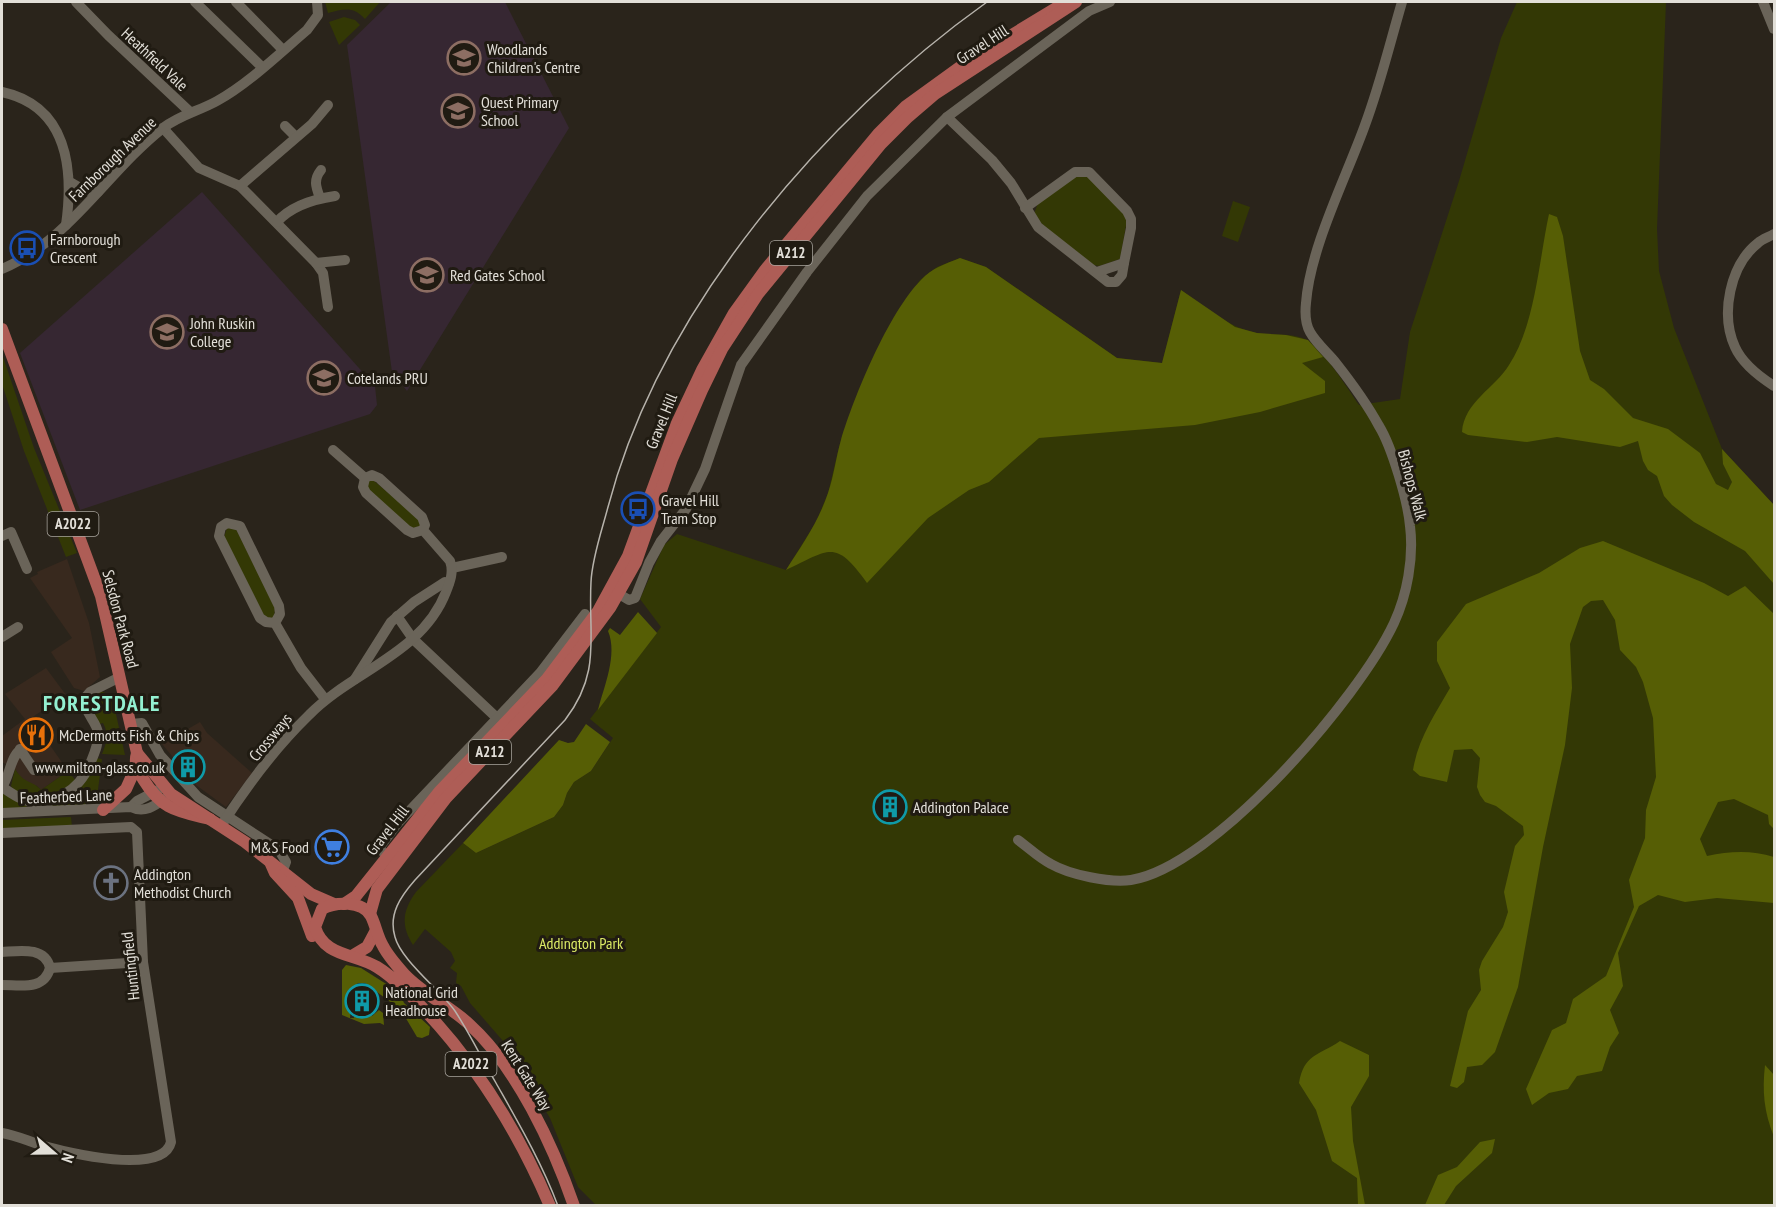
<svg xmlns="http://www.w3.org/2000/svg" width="1776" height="1207" font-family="'PT Sans Narrow',sans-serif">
  <rect width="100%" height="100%" fill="#2a241b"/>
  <g fill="#38291e">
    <polygon points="67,559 89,623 100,677 84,691 74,688 51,652 72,638 30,578 38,574 37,572"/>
    <polygon points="46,668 66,695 31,718 68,771 41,790 37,786 23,781 15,769 2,762 2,736 25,719 5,694"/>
    <polygon points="200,722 207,733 252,773 226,807 196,785 162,744"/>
  </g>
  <g fill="#362732">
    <polygon points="391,2 505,2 569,128 407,391 392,372 347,45"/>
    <polygon points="202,192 375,386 377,405 370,414 80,510 20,353"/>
  </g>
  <g fill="#333805">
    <path d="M325 2H380L365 19C353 6 344 9 328 13Z"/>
    <path d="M1517 2H1666L1657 229 1659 271 1674 328 1722 449 1774 505V1205H596L578 1187 550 1118 503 1041 470 1003 461 986 456 983 457 973 450 968 455 961 451 952 425 929 413 945C401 926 402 911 416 892L463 843 476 853 554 817 563 805 567 793 574 782 591 771 613 738 590 719 661 627 640 599 664 545 677 534 786 570 816 522 828 493 841 439 868 370 897 314 920 280 937 267 960 258 986 267 1117 358 1162 363 1181 290C1204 306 1229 328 1257 333 1273 336 1292 332 1307 340 1323 349 1348 389 1359 405L1400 399 1410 332 1459 181 1501 38Z"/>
    <polygon points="344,17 355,20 360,25 339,45 329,22"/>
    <polygon points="1077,175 1088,175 1124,212 1127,220 1120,259 1099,266 1094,265 1045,228 1034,214 1038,203"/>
    <polygon points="1233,201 1250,207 1238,242 1222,236"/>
    <polygon points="2,354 34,448 77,553 66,557 24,451 2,384"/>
    <polygon points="373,480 417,517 421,525 413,531 368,491 367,481"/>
    <polygon points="235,527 275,607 274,618 265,618 224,537 227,528"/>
    <path d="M101 691 112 696 125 755 102 754C107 742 109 734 103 723L99 724 88 701 92 695Z"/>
    <path d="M95 758 102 759 96 805 52 807 51 803C77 795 86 782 95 758Z"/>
    <path d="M15 769C25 785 33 780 41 790L68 771 76 781C57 793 29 809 11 786Z"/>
    <polygon points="2,791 27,804 26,808 2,809"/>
    <polygon points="71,817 72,827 2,830 2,820"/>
  </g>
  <g fill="#565e05">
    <path d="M1549 214 1557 217 1563 236 1580 351 1590 380 1604 389 1633 418 1668 429 1700 453 1716 484 1728 490 1732 482 1723 464 1722 449 1774 505V584L1745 551 1694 522 1672 505 1664 496 1657 476 1648 470 1643 461 1638 441 1620 447 1557 437 1527 442 1468 435 1462 432C1464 402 1495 388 1509 365 1535 326 1539 260 1549 214Z"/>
    <path d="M960 258 986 267 1117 358 1162 363 1181 290 1235 327 1257 333 1286 335 1308 340 1323 357 1302 363 1325 381V393L1260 412 1195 425 1039 438 989 482 969 490 928 518 867 583C835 539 831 549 786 570 802 545 819 521 828 493 834 476 836 457 841 440 854 396 889 312 921 280 932 268 945 264 960 258Z"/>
    <path d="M1603 541 1704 583 1728 596 1745 586 1774 614V829L1769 824 1768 815 1734 799 1718 802 1700 839 1707 856C1730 851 1752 850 1774 857V903L1717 898 1685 902 1658 895 1639 906 1618 953 1623 986 1610 1010 1619 1033 1610 1047 1602 1071 1577 1076 1568 1089 1549 1093 1532 1105 1526 1089 1552 1030 1566 1023 1573 999 1606 976 1634 907 1629 880 1645 838 1646 810 1656 777 1653 718 1643 682 1636 667 1620 650 1615 620 1603 600 1591 601 1583 607 1570 644 1572 688 1565 745 1543 847 1518 987 1495 1052 1482 1065 1467 1067 1464 1082 1457 1088 1450 1086 1468 1011 1481 990 1479 970 1482 961 1503 927 1508 912 1504 892 1515 846 1524 835 1523 826 1496 806 1485 802 1480 795 1477 787 1480 758 1472 749 1454 750 1447 782 1420 776 1413 770C1418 739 1435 714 1450 688L1437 661V642L1466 604 1539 573 1580 548Z"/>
    <path d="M638 612 657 633 598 710C604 686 618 655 608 631L610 628 620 635Z"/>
    <polygon points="586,724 610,742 591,771 574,782 567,793 563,805 554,817 476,853 463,843 559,740 568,743 574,742"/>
    <polygon points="346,965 361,968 391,987 396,996 401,996 404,1003 430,1027 429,1035 422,1038 417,1037 401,1010 365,983 358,983 353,988 350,1018 354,1018 354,1014 372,1016 379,1010 383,1013 384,1025 380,1023 364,1024 342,1015 342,970"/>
    <path d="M1340 1041 1369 1055V1076L1351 1107 1353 1141 1365 1205H1358L1357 1178 1332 1161 1316 1110 1299 1083C1304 1054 1318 1056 1340 1041Z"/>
    <path d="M1765 1065 1774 1075V1137C1764 1112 1762 1092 1765 1065Z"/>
    <polygon points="1495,1139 1492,1153 1456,1186 1444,1205 1425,1205 1438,1175 1457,1167 1480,1142"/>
  </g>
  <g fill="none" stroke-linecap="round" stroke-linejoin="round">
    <g stroke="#6a6459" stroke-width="10">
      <polyline points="76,2 108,35 190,112"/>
      <polyline points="195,2 262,67"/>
      <polyline points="236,2 283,50"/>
      <polyline points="1763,2 1774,29"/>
      <path d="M2 92C67 106 74 168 66 225"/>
      <polyline points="947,117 992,160 1011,183 1038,227 1108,282 1116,282 1122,275 1124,263"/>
      <polyline points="285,126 296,137"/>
      <polyline points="163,128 199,168 240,186 316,263 323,273 328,307"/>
      <polyline points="70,182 84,190 98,192"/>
      <polyline points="240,186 312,124 328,105"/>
      <path d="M320 198C316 187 313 180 321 170"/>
      <polyline points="1025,208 1075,172 1089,172 1127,211 1131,219 1131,228 1124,263 1097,272"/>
      <path d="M277 222C291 206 315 199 335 196"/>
      <path d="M1774 234C1769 237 1762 239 1758 243 1730 265 1720 314 1735 347 1742 363 1760 377 1774 386"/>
      <polyline points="316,263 345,260"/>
      <path d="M2 269C70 240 107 172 163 128 180 115 199 111 217 101 248 84 280 53 307 30L318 15 317 2"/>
      <polyline points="333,450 365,478"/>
      <polyline points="2,536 11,532 27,569"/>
      <polyline points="452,568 502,557"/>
      <polyline points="619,594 629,600 635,598 649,563 661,541 686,509 705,469 741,365 807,272 867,196 947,117 1089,11 1110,2"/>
      <polyline points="397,616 413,639 497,718"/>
      <polyline points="275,623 266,622 260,618 219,536 221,527 227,523 240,526 279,606 280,614 275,623 301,668 325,699"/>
      <polyline points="2,637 18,627"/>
      <polyline points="355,679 391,622 414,602 445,582 449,583"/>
      <polyline points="131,724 142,723 160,755 198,797 279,850 286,862 283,870"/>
      <polyline points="20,749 34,770"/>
      <path d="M2 787C8 791 15 796 22 799 50 811 80 789 90 764 94 754 99 744 98 733 97 722 85 714 84 699L90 692 120 677"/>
      <path d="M2 787C10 776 10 757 21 749"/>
      <polyline points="131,807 137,801 160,789"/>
      <path d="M2 813 131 807C145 814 156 805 167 797"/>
      <path d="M221 826C246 787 276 747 309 715 352 671 422 654 446 592 450 582 454 572 450 561L423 530 425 525 422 517 379 478 372 475 365 478 363 487 366 493 407 530 413 533 423 530"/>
      <path d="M2 833 131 827 137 832 143 962 171 1142C163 1176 67 1153 41 1145 28 1141 15 1135 2 1133"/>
      <path d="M1018 840C1029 848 1039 858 1051 864 1070 875 1110 883 1131 880 1214 867 1359 698 1394 623 1407 595 1414 558 1410 526 1408 502 1392 447 1379 426 1367 404 1351 382 1336 363 1328 353 1316 343 1310 332 1305 323 1305 312 1306 303 1310 248 1346 178 1365 125 1380 85 1390 43 1402 2"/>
      <polyline points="387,856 379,848 397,824 540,673 585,614"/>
      <path d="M2 952C19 951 45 946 50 968 44 991 20 985 2 985"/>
      <polyline points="50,968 143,962"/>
    </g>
    <g stroke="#ae5d56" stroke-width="12">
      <path d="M2 329 101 596 137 753C134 763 137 770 143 779 162 810 177 811 210 819"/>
      <polyline points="137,753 171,794 245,842 311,894 334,904"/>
      <polyline points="103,810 126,789 136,767"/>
      <polyline points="271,864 275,873 298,898 312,936"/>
      <polyline points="344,904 356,896 439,792 546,680 598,611 628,556 677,423 702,370 734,313 765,270 878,134 906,106 964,64 1066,2"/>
      <polyline points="370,914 377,889 446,798 553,685 610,608 636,562 672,459 702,390 722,349 758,294 881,144 907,118 935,94 1076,2"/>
      <polyline points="352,956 367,947 375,932"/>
      <path d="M550 1206C515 1124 469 1052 405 990 397 982 387 973 377 967 354 953 324 957 315 927L322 909C335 902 362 900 371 916 376 926 377 936 383 946 388 956 397 966 405 975 424 995 450 1006 470 1025 517 1068 553 1145 574 1206"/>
    </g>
    <path stroke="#b7b3ac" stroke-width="1.5" d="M558 1206C542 1163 518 1122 496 1083 482 1059 470 1034 455 1011 439 989 401 960 395 937 388 914 401 896 415 880L565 720C602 672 588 636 591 582 592 558 602 530 608 507 660 309 823 119 987 2"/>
  </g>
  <defs>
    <symbol id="school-ring" viewBox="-11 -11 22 22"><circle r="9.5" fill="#201b12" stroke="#8d6e63" stroke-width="1.5"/><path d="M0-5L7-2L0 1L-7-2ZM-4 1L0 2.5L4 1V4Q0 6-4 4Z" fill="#8d6e63"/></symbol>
    <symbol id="bus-ring" viewBox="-11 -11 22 22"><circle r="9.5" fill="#201b12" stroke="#1a4fb4" stroke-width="1.5"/><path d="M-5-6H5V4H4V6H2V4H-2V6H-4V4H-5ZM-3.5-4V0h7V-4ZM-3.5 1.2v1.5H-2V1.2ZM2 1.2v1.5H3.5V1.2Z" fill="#1a4fb4"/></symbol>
    <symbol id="university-ring" viewBox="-11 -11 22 22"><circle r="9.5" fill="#201b12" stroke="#8d6e63" stroke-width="1.5"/><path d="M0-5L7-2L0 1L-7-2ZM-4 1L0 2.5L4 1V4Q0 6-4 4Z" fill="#8d6e63"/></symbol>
    <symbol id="restaurant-ring" viewBox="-11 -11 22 22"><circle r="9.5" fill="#201b12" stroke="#e8710a" stroke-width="1.5"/><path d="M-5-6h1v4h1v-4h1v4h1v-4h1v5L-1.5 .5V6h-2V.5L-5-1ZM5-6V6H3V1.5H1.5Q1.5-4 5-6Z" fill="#e8710a"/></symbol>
    <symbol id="building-ring" viewBox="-11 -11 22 22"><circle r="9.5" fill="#201b12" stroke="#0f9aa8" stroke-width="1.5"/><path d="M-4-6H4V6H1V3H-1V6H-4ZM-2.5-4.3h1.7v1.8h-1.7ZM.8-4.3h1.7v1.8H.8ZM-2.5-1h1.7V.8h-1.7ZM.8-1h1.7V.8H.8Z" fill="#0f9aa8"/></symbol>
    <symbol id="supermarket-ring" viewBox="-11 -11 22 22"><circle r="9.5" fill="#201b12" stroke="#3f7fe0" stroke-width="1.5"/><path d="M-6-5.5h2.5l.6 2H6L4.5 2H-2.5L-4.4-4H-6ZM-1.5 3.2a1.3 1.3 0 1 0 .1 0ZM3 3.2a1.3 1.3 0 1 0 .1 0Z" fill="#3f7fe0"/></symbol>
    <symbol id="church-ring" viewBox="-11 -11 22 22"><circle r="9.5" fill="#201b12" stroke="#6b7280" stroke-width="1.5"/><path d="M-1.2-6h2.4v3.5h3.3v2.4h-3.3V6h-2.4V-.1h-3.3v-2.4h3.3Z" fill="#6b7280"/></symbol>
  </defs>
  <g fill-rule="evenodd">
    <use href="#school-ring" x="445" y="39" width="38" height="38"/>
    <use href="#school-ring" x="439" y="92" width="38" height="38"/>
    <use href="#bus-ring" x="8" y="229" width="38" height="38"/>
    <use href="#school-ring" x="408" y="256" width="38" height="38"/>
    <use href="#university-ring" x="148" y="313" width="38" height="38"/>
    <use href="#school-ring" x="305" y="359" width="38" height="38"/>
    <use href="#bus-ring" x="619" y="490" width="38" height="38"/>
    <use href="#restaurant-ring" x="17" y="716" width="38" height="38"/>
    <use href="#building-ring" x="169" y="748" width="38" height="38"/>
    <use href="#building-ring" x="871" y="788" width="38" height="38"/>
    <use href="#supermarket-ring" x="313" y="828" width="38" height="38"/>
    <use href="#church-ring" x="92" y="864" width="38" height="38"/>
    <use href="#building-ring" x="343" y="982" width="38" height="38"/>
  </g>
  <g text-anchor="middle" stroke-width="6" stroke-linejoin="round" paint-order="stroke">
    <g fill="#201b12" stroke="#a8a49d" stroke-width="1.5">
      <rect x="770" y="241" width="42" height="24" rx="4.5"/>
      <rect x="47.5" y="512" width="51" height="24" rx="4.5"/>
      <rect x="469" y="740" width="42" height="24" rx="4.5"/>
      <rect x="445.5" y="1052" width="51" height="24" rx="4.5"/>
    </g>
    <g font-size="15" font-weight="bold" fill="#e2dfd8">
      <text x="791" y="258">A212</text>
      <text x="73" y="529">A2022</text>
      <text x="490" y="757">A212</text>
      <text x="471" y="1069">A2022</text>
    </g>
    <g font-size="16" fill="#e2dfd8" stroke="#201b12">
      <text transform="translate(982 44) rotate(-33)" y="6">Gravel Hill</text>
      <text transform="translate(155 59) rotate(43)" y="6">Heathfield Vale</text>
      <text transform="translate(112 159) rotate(-44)" y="6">Farnborough Avenue</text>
      <text transform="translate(661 421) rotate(-68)" y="6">Gravel Hill</text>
      <text transform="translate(1413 485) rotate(75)" y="6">Bishops Walk</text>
      <text transform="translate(121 619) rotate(75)" y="6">Selsdon Park Road</text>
      <text transform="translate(270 737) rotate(-50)" y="6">Crossways</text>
      <text transform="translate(66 796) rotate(-2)" y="6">Featherbed Lane</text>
      <text transform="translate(387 830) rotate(-52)" y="6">Gravel Hill</text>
      <text transform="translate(130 966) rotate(-96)" y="6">Huntingfield</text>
      <text transform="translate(527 1075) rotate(58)" y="6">Kent Gate Way</text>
    </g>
    <g font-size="16" fill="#e2dfd8" stroke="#201b12" text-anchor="start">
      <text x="487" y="55">Woodlands<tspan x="487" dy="18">Children's Centre</tspan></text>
      <text x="481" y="108">Quest Primary<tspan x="481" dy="18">School</tspan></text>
      <text x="50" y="245">Farnborough<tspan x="50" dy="18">Crescent</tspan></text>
      <text x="450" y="281">Red Gates School</text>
      <text x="190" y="329">John Ruskin<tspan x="190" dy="18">College</tspan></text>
      <text x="347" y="384">Cotelands PRU</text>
      <text x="661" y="506">Gravel Hill<tspan x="661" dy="18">Tram Stop</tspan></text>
      <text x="59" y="741">McDermotts Fish &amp; Chips</text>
      <text x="165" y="773" text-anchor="end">www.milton-glass.co.uk</text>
      <text x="913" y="813">Addington Palace</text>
      <text x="309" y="853" text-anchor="end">M&amp;S Food</text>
      <text x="134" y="880">Addington<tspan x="134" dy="18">Methodist Church</tspan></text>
      <text x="385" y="998">National Grid<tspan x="385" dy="18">Headhouse</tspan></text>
    </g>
    <g font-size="16" fill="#dbea65" stroke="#201b12">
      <text x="581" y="949">Addington Park</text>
    </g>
    <g font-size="22" font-weight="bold" letter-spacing="1.5" fill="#93f0d1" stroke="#201b12">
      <text x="102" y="711">FORESTDALE</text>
    </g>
  </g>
  <rect width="1776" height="1207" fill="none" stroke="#e2dfd8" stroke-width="6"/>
  <g transform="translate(54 1153) rotate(110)" stroke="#201b12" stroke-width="4.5" paint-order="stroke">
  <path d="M0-4.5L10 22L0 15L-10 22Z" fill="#e2dfd8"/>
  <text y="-9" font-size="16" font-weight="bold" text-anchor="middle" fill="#e2dfd8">N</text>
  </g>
</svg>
